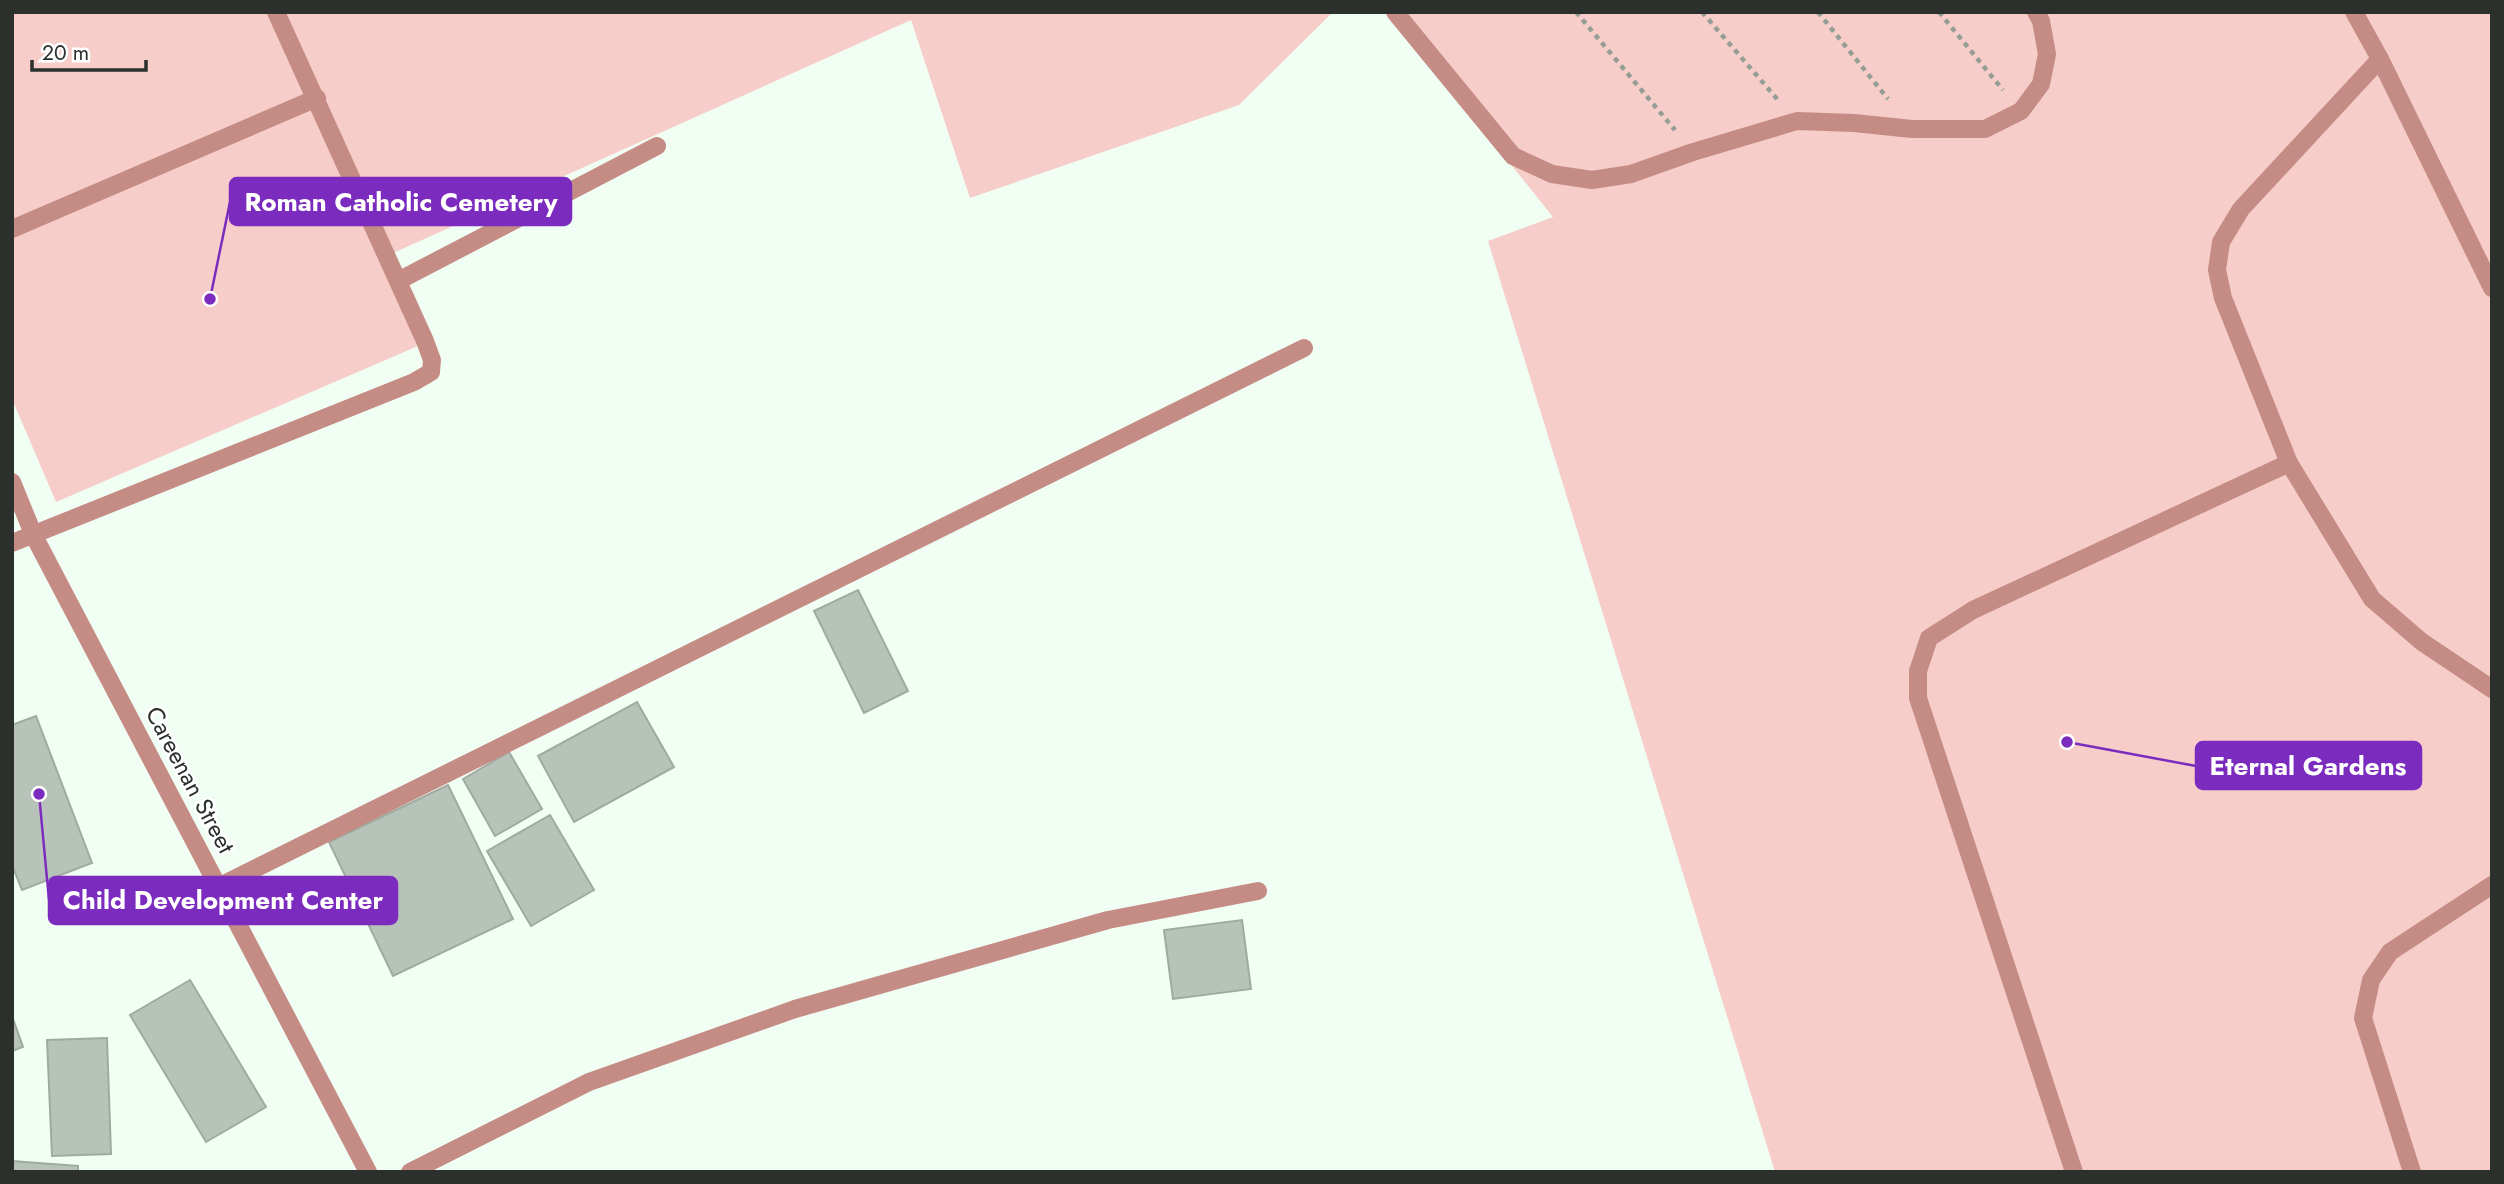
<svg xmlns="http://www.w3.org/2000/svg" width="2504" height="1184" font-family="Jost,sans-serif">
  <rect width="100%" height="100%" fill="#f1fef3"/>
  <g fill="#f6cdc8">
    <polygon points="12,12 1333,12 1239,105 970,198 911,20 391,254 425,343 56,502 12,399"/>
    <polygon points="1389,12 2492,12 2492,1172 1775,1172 1488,241 1553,217"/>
  </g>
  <g fill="#b7c3b9" stroke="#9faaa1" stroke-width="2">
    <polygon points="858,590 908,691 864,713 814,611"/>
    <polygon points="637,702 674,767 574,822 538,756"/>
    <polygon points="36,716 92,863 22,890 12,865 12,725"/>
    <polygon points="509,752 542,809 495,836 463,779"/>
    <polygon points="448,785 513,919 393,976 329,842"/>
    <polygon points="550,815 594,890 531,926 487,851"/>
    <polygon points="1242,920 1251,989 1173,999 1164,930"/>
    <polygon points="190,980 266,1107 206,1142 130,1015"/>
    <polygon points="12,1016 23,1047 12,1051"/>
    <polygon points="107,1038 111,1154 52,1156 47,1040"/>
    <polygon points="12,1161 78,1166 78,1172 12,1172"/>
  </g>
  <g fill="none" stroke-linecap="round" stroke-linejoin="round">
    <g stroke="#959e96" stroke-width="4.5" stroke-dasharray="5 5" stroke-linecap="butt">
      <polyline points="1576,12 1675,130"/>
      <polyline points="1702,12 1778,100"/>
      <polyline points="1818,12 1888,99"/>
      <polyline points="1939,12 2003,90"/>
    </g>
    <g stroke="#c58c86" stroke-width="18">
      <polyline points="1395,12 1513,156 1552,174 1592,180 1631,174 1693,152 1797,121 1854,123 1912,129 1985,129 2021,111 2041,84 2047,54 2041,21 2036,12"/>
      <polyline points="2354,12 2380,59 2492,288"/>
      <polyline points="2380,59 2241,209 2221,242 2217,270 2223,298 2289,463 2372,599 2422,642 2492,689"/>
      <polyline points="12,229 317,98"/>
      <polyline points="398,281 657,146"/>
      <polyline points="12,543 414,382 431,372 432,360 425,341 276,12"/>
      <polyline points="2074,1172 1918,698 1918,671 1929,638 1973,610 2289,463"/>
      <polyline points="2412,1172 2363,1018 2371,980 2390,952 2492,885"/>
    </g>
    <g stroke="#c58c86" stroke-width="18">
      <polyline points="12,482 34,536 368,1172"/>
      <polyline points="218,887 1304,348"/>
      <polyline points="410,1172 589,1082 795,1009 1108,920 1258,891"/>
    </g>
  </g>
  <g text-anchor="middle" stroke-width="5" stroke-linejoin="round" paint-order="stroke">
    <g font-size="24" fill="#2b302c" stroke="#fff">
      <text transform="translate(190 780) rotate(62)" y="8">Careenan Street</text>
    </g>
  </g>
  <path fill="none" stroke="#7b2cbf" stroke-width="2.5" d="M210 299L230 202M2067 742L2196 766M39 794L49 900"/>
  <g fill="#7b2cbf" stroke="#fff" stroke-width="2.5">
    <circle cx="210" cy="299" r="7"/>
    <circle cx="2067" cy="742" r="7"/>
    <circle cx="39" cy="794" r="7"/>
  </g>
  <g fill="#7b2cbf" stroke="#7b2cbf" stroke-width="2.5">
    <rect x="230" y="178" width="341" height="47" rx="7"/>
    <rect x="2196" y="742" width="225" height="47" rx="7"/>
    <rect x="49" y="877" width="348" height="47" rx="7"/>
  </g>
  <g font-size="26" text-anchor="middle" font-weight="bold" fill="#fff">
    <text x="401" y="211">Roman Catholic Cemetery</text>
    <text x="2308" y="775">Eternal Gardens</text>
    <text x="223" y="909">Child Development Center</text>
  </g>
  <rect width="2504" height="1184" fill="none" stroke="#2b302c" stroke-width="28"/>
  <path d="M32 60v10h114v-10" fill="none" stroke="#2b302c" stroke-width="3.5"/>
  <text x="42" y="60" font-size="21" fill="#2b302c" stroke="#ffffff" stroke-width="5" paint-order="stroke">20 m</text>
</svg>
